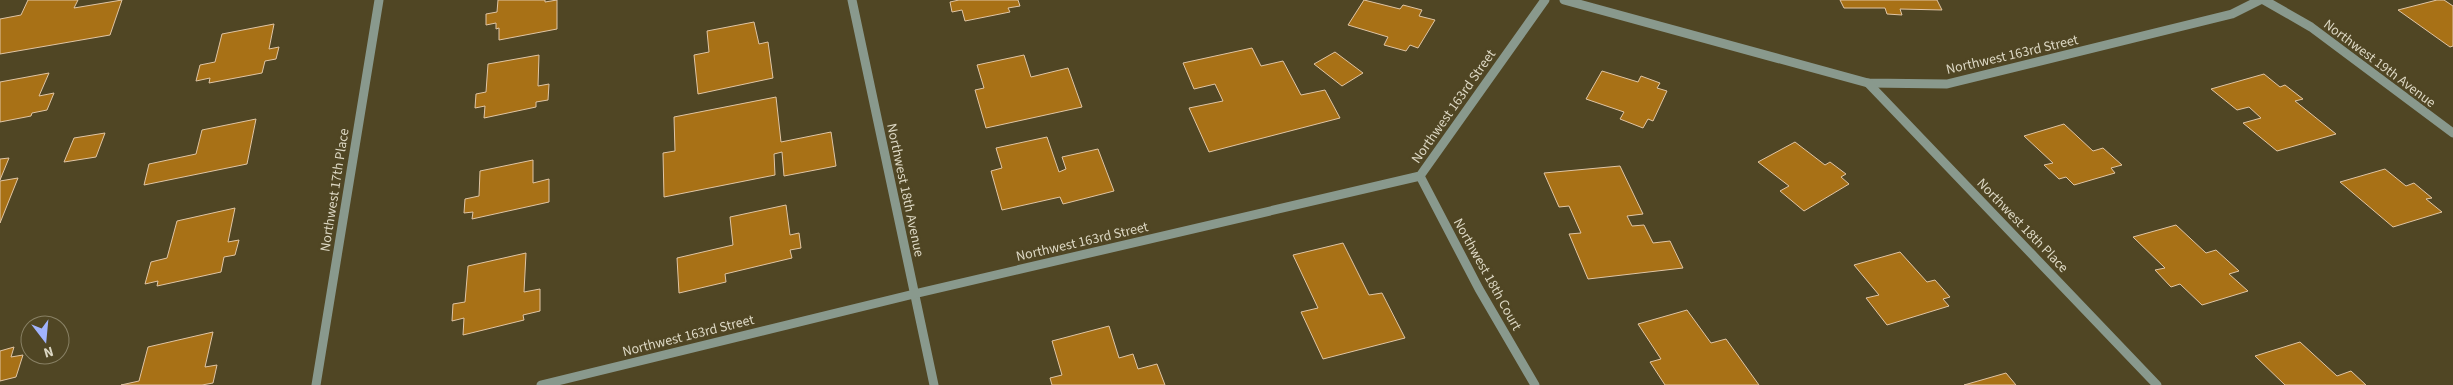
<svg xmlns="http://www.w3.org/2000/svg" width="2453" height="385" font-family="'Source Sans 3',sans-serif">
  <rect width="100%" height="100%" fill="#504624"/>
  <g fill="#a87116" stroke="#e0c5a4">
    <polygon points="28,0 78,0 74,8 122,0 110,35 0,54 0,19 21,15"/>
    <polygon points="498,0 545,0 545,2 557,0 557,29 499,40 499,28 496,29 496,23 486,25 486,14 497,12"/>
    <polygon points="959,0 1018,0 1020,6 1008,8 1010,12 965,21 962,10 952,12 950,2"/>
    <polygon points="1364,0 1400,9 1403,5 1422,10 1419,16 1435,20 1418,48 1410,45 1406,51 1384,45 1388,37 1348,25"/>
    <polygon points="1840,0 1937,0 1942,10 1900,9 1902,15 1887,14 1885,8 1844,8"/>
    <polygon points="2437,0 2444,0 2453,6 2453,46 2450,47 2398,10"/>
    <polygon points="754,22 759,44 768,42 773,78 698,94 694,55 709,52 707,31"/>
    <polygon points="274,24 269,49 279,47 276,59 265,61 262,73 209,83 210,78 196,81 200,65 215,62 222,34"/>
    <polygon points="1252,48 1261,66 1283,61 1301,95 1325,90 1340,118 1209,152 1189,108 1223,101 1215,84 1194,89 1183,63"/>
    <polygon points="1335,52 1363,73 1342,86 1314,64"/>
    <polygon points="539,55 538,86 549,84 548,100 536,102 536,107 484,118 485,106 475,108 476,94 486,92 488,64"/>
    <polygon points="1024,55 1031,77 1068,68 1082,107 986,128 975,90 984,88 977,65"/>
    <polygon points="1602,71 1638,82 1641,76 1660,83 1657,88 1667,91 1653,121 1648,119 1643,128 1620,119 1624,112 1586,99"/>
    <polygon points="49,73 39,96 54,93 47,110 32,113 31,116 0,122 0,82"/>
    <polygon points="2264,74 2280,87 2285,85 2303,99 2295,101 2336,134 2277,151 2243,123 2261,118 2249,107 2237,110 2211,89"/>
    <polygon points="776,97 781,142 831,132 836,166 784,176 782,152 774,154 775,175 664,197 663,153 675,151 674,117"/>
    <polygon points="256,119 247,164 144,185 149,164 196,154 202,130"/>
    <polygon points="2064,124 2093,151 2103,148 2122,165 2111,168 2115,173 2074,185 2066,177 2059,179 2044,165 2053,163 2024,136"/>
    <polygon points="105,133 96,157 64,162 74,138"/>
    <polygon points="1047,137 1059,172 1066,169 1062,157 1098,149 1114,191 1063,204 1060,197 1002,210 991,171 1002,168 996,148"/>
    <polygon points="1795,142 1825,165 1830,162 1846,174 1841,177 1849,184 1804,211 1780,191 1789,186 1758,162"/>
    <polygon points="9,158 0,180 0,159"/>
    <polygon points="533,160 533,183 549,179 549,202 472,219 473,212 464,213 465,199 479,196 480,171"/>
    <polygon points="1620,166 1643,214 1627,216 1632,226 1644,225 1653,243 1670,241 1683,268 1588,279 1569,234 1581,233 1569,206 1559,207 1544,173"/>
    <polygon points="2385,169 2406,186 2414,183 2432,198 2426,199 2442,212 2393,227 2340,182"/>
    <polygon points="18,178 0,223 0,181"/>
    <polygon points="786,205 790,235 799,233 801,248 790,250 792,258 725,274 726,282 679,293 677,258 733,245 730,217"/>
    <polygon points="235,208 228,242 239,240 235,255 224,257 221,272 157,286 158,281 145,284 151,262 167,258 177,221"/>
    <polygon points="2176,225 2206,253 2216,250 2239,271 2229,274 2248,291 2202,305 2180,284 2171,287 2155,270 2165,268 2133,237"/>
    <polygon points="1343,243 1369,295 1382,293 1405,338 1323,359 1301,312 1318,308 1293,255"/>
    <polygon points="1900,252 1927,282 1935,280 1950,297 1943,299 1949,306 1887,325 1866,298 1879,295 1854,265"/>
    <polygon points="526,253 524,292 540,289 540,311 523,315 524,320 463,335 464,318 452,321 453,304 465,302 468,266"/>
    <polygon points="1687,310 1711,343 1726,339 1759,385 1665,385 1650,362 1661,359 1638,324"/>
    <polygon points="1109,326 1119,358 1133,354 1138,369 1157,364 1165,385 1052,385 1050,378 1062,375 1052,341"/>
    <polygon points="213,332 205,367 217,365 213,383 202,385 121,385 139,381 148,347"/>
    <polygon points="2300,342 2337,376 2351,371 2366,385 2285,385 2255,356"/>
    <polygon points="14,347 11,357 23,355 16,377 0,381 0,351"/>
    <polygon points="2006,373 2016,385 1964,385"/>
  </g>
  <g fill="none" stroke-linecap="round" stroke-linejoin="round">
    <g stroke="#89998d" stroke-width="9">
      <polyline points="852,0 934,385"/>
      <polyline points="1564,0 1868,83 1947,84 2232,14 2260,0"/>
      <polyline points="2264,0 2311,27 2453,133"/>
      <polyline points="1868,83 2157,385"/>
      <polyline points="1420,176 1479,289 1535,385"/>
      <polyline points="316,385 379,0"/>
      <polyline points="541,385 914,294 1420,176 1545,0"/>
    </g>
  </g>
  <g text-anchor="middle" stroke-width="5" stroke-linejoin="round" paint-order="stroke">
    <g font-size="14" fill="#dcd7c3" stroke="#504624">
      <text transform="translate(2012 54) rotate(-13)" y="5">Northwest 163rd Street</text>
      <text transform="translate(2380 63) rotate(37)" y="5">Northwest 19th Avenue</text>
      <text transform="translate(1453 106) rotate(-55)" y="5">Northwest 163rd Street</text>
      <text transform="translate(334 190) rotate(-81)" y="5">Northwest 17th Place</text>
      <text transform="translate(906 190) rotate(78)" y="5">Northwest 18th Avenue</text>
      <text transform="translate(2023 225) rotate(46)" y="5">Northwest 18th Place</text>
      <text transform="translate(1082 241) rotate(-13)" y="5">Northwest 163rd Street</text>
      <text transform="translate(1488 274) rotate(61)" y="5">Northwest 18th Court</text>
      <text transform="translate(688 335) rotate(-14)" y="5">Northwest 163rd Street</text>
    </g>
  </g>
  <g transform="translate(45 340) rotate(164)"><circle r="24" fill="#504624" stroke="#888064"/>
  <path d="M0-4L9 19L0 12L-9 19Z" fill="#a1b3fd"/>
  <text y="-8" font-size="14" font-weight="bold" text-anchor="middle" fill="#dcd7c3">N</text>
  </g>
</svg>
